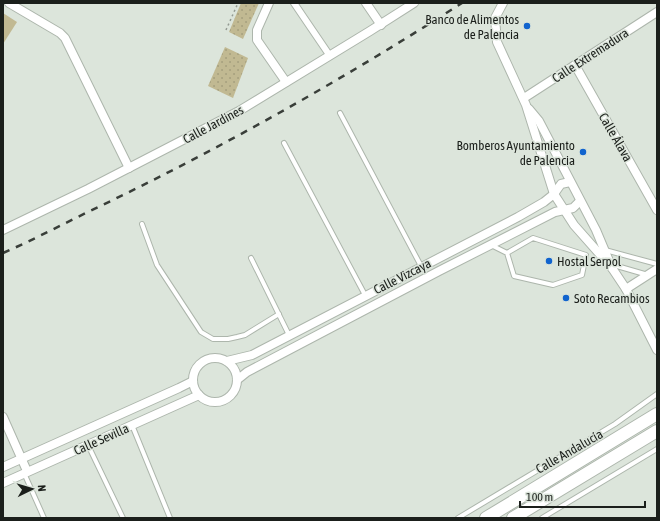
<svg xmlns="http://www.w3.org/2000/svg" width="660" height="521" font-family="'Asap Condensed',sans-serif">
  <defs>
    <pattern id="green-dots" width="8" height="8" patternUnits="userSpaceOnUse"><rect width="8" height="8" fill="#c1b992"/><path d="M2 2h.1M6 6h.1" fill="none" stroke="#a59f7d" stroke-width="1.8" stroke-linecap="round"/></pattern>
  </defs>
  <rect width="100%" height="100%" fill="#dce5db"/>
  <g fill="url(#green-dots)">
    <polygon points="241,3 259,3 243,39 229,32"/>
    <polygon points="225,47 248,58 233,98 208,86"/>
  </g>
  <polygon fill="#c1b992" points="3,13 17,22 3,44"/>
  <g fill="none" stroke-linecap="round" stroke-linejoin="round">
    <defs>
      <g id="service">
        <polyline points="340,113 421,266"/>
        <polyline points="284,143 365,295"/>
        <polyline points="142,224 157,265 201,332 213,339 228,339 237,337 245,335 279,314"/>
        <polyline points="491,245 507,253 533,238 586,255 582,275 553,285 514,276 507,253"/>
        <polyline points="605,250 657,264"/>
        <polyline points="251,258 289,335"/>
        <polyline points="610,264 648,275"/>
        <polyline points="132,425 170,518"/>
        <polyline points="88,445 123,518"/>
        <polyline points="24,473 44,518"/>
        <polyline points="458,518 615,424 657,394"/>
        <polyline points="542,518 657,449"/>
      </g>
      <polyline id="pedestrian" points="294,3 330,56"/>
      <g id="minor">
        <polyline points="9,3 60,33 65,38 129,168"/>
        <polyline points="269,3 257,30 257,40 286,82"/>
        <polyline points="366,3 381,25"/>
        <polyline points="503,3 495,18 497,42 526,105 554,194 574,225 612,268"/>
        <polyline points="575,65 657,210"/>
        <polyline points="524,98 657,12"/>
        <polyline points="529,109 539,121 596,230 612,268 626,289 657,350"/>
        <polyline points="3,230 88,189 239,111 370,31 414,3"/>
        <polyline points="626,289 657,269"/>
        <circle cx="215" cy="380" r="22"/>
        <polyline points="227,361 252,355 518,217 544,202 554,194 561,184 570,182"/>
        <polyline points="237,380 247,372 439,271 555,212 573,208 580,201"/>
        <polyline points="3,417 27,471"/>
        <polyline points="3,467 179,388 193,381"/>
        <polyline points="3,483 199,395"/>
      </g>
      <g id="secondary">
        <polyline points="486,518 657,414"/>
        <polyline points="513,518 657,431"/>
      </g>
    </defs>
    <use href="#service" stroke="#adb6ac" stroke-width="6"/>
    <use href="#pedestrian" stroke="#adb6ac" stroke-width="8"/>
    <use href="#minor" stroke="#adb6ac" stroke-width="10"/>
    <use href="#secondary" stroke="#adb6ac" stroke-width="14"/>
    <polyline stroke="#939a92" stroke-width="1.5" stroke-dasharray="2 3" stroke-linecap="butt" points="226,30 238,3"/>
    <use href="#service" stroke="#fff" stroke-width="4"/>
    <use href="#pedestrian" stroke="#fff" stroke-width="6"/>
    <use href="#minor" stroke="#fff" stroke-width="8"/>
    <use href="#secondary" stroke="#fff" stroke-width="12"/>
    <path stroke="#393e39" stroke-width="2.5" stroke-dasharray="7 7" stroke-linecap="butt" d="M3 253C33 240 61 225 90 211 218 150 342 80 462 3"/>
  </g>
  <g fill="#1164ce" stroke="#dce5db" stroke-width="1.5">
    <circle cx="527" cy="26" r="4"/>
    <circle cx="583" cy="152" r="4"/>
    <circle cx="549" cy="261" r="4"/>
    <circle cx="566" cy="298" r="4"/>
  </g>
  <g text-anchor="middle" stroke-width="3" stroke-linejoin="round" paint-order="stroke">
    <g font-size="13" fill="#1b1f1b" stroke="#dce5db" text-anchor="end">
      <text x="519" y="24">Banco de Alimentos<tspan x="519" dy="15">de Palencia</tspan></text>
      <text x="575" y="150">Bomberos Ayuntamiento<tspan x="575" dy="15">de Palencia</tspan></text>
      <text x="557" y="266" text-anchor="start">Hostal Serpol</text>
      <text x="574" y="303" text-anchor="start">Soto Recambios</text>
    </g>
    <g font-size="13" fill="#1b1f1b" stroke="#dce5db">
      <text transform="translate(590 55) rotate(-33)" y="5">Calle Extremadura</text>
      <text transform="translate(213 124) rotate(-28)" y="5">Calle Jardines</text>
      <text transform="translate(616 137) rotate(60)" y="5">Calle Álava</text>
      <text transform="translate(402 276) rotate(-27)" y="5">Calle Vizcaya</text>
      <text transform="translate(101 439) rotate(-24)" y="5">Calle Sevilla</text>
      <text transform="translate(569 451) rotate(-30)" y="5">Calle Andalucía</text>
    </g>
  </g>
  <rect width="660" height="521" fill="none" stroke="#1b1f1b" stroke-width="8"/>
  <g transform="translate(32 489) rotate(85)" stroke="#dce5db" stroke-width="3" paint-order="stroke">
  <path d="M0-3L7 15L0 10L-7 15Z" fill="#1b1f1b"/>
  <text y="-6" font-size="11" font-weight="bold" text-anchor="middle" fill="#1b1f1b">N</text>
  </g>
  <path d="M520 501v6h125v-6" fill="none" stroke="#1b1f1b" stroke-width="2"/>
  <text x="526" y="501" font-size="12" fill="#1b1f1b" stroke="#dce5db" stroke-width="3" paint-order="stroke">100 m</text>
</svg>
